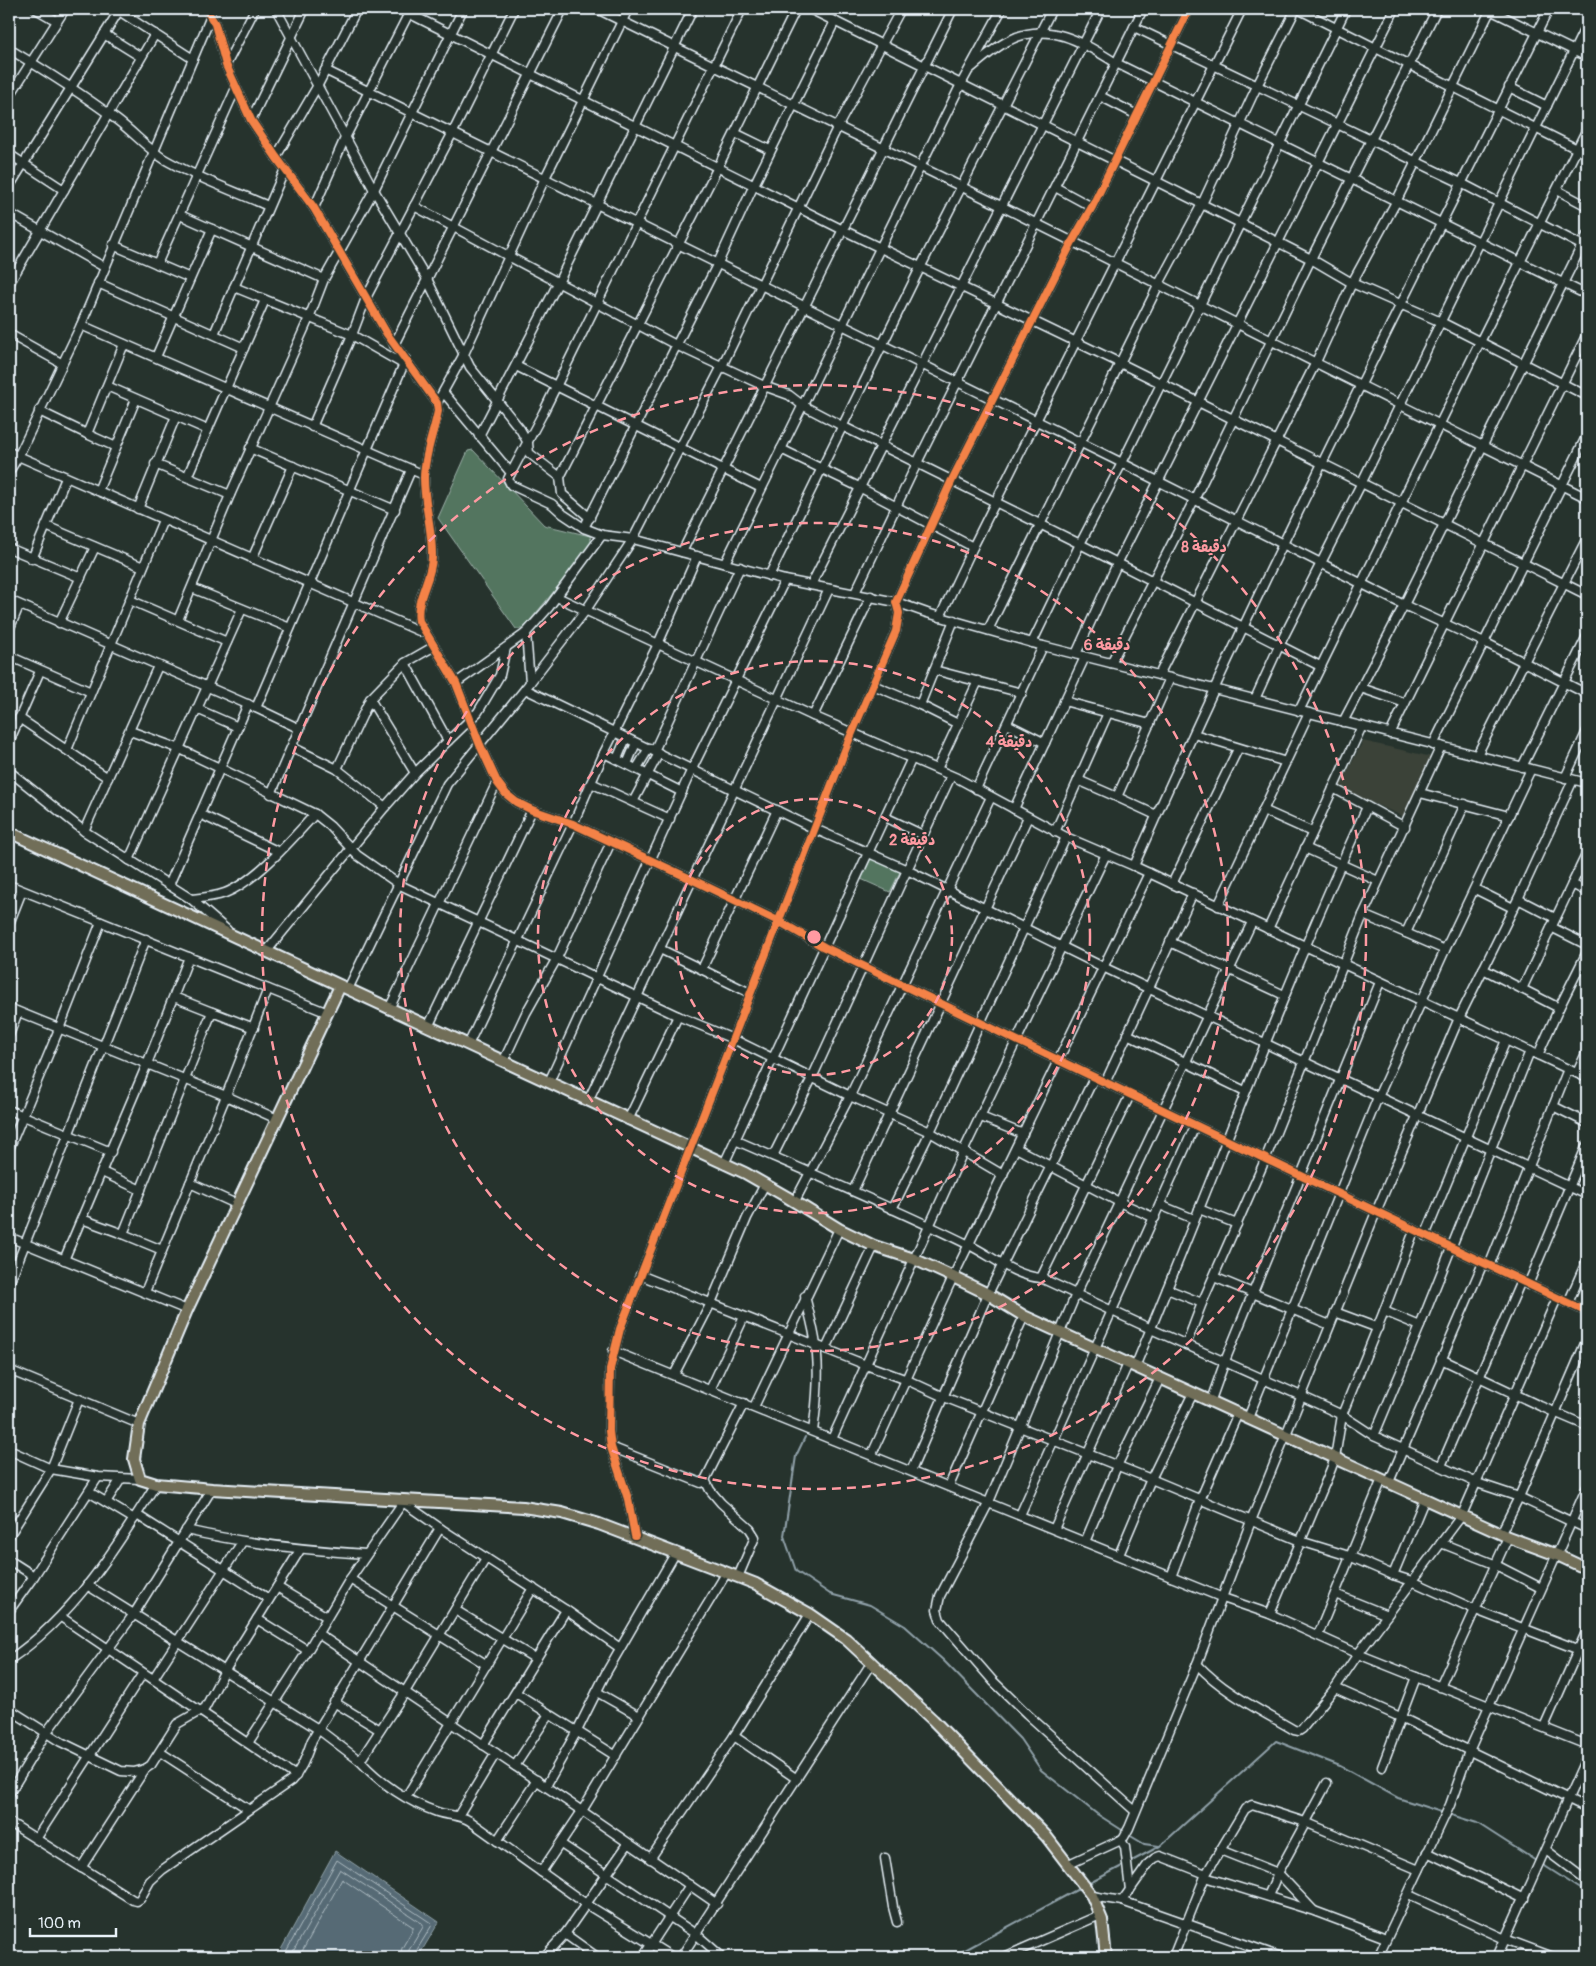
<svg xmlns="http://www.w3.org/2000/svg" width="1596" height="1966" font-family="Pangolin,'Playpen Sans Arabic',sans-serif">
  <rect width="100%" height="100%" fill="#26332d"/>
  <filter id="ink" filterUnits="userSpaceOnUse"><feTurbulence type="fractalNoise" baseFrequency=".02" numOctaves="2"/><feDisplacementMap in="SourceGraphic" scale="10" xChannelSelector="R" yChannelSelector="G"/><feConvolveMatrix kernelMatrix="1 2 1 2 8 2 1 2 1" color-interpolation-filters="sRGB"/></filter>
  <g filter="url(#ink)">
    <polygon fill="#3a4238" points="1363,741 1432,757 1404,817 1339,788"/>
    <g fill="#53745e" stroke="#9eb2ab">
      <polygon points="473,450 544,525 590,536 592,545 523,629 516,629 438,518 468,451"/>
      <polygon points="871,858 900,872 890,892 861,879"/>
    </g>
    <polygon fill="#566b74" stroke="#90a1a9" points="335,1851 439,1922 418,1957 277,1957"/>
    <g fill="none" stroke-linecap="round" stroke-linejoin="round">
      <g stroke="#aebbc3" stroke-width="1">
        <polyline points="283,1957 337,1860 431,1923 432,1925 415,1953 414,1957"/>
        <polyline points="290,1957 340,1869 423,1924 423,1927 409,1950 408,1957"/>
        <polyline points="299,1957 342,1879 413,1927 413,1929 402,1948 400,1957"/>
      </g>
      <g stroke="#90a1a9" stroke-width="2">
        <polyline points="805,1437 796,1456 784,1536 796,1571 830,1594 870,1605 905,1626 943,1660 1020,1739 1041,1770 1097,1814 1125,1832"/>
        <polyline points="1448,1814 1477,1823 1536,1861"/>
        <polyline points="1129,1835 1144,1844 1159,1846"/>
        <polyline points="1130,1862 1160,1846 1276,1741 1340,1766 1398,1798 1444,1813"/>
        <polyline points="1540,1863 1587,1893"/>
        <polyline points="1088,1884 1124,1865"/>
        <polyline points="952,1957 1082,1887"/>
      </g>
      <defs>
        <g id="minor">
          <polyline points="36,9 57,21"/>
          <polyline points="116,9 193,59"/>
          <path d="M206 9 215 24 226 65 251 120 276 157 314 208 387 334 437 403 438 411C434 432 424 456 424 478 424 505 433 531 432 558 431 581 415 599 419 621L456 683 480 745 497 782 506 794 516 802 532 810 573 824 693 880 780 922 824 947 1016 1040 1587 1312"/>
          <polyline points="276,9 374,190 427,279 470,367 520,429 528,443 529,453 560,477"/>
          <polyline points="400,9 843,230 1120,363 1587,595"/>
          <polyline points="597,9 1001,206 1587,498"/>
          <polyline points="810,9 1240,223 1311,259 1352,283 1316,362 1159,675"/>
          <polyline points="1298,9 1587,154"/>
          <polyline points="1488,9 1587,57"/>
          <polyline points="1491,9 1396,202 1352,283 1441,322 1587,396"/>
          <polyline points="835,21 754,185 718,263 584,528 602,535 633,539 785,580 896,602 927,613 1043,646 1587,783"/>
          <polyline points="1134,27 1461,183 1587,248"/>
          <polyline points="104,34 141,57"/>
          <path d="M9 49C46 71 82 94 117 120 133 132 147 148 164 159 197 178 234 191 268 206"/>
          <polyline points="226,65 255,9"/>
          <path d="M970 69C982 59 994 48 1008 41 1047 20 1083 42 1116 63L1587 295"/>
          <polyline points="325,70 1122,463 1404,605 1484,642 1587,694"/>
          <polyline points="1509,87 1547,106"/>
          <polyline points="1100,96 1137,115"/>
          <polyline points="9,97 65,9"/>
          <polyline points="251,120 305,9"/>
          <polyline points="735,133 770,150"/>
          <polyline points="9,154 64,190"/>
          <polyline points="276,157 318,85 357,9"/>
          <polyline points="9,187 120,9"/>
          <polyline points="1055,187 1092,207"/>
          <polyline points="1557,190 1587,206"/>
          <polyline points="414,206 676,345 764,386 789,395 802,405 842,426 1080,544 1320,666"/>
          <polyline points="314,208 345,138 410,11"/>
          <polyline points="9,213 104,267"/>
          <polyline points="180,215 324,279"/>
          <polyline points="113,245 190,278"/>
          <polyline points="157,264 236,88"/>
          <polyline points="98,283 244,348"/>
          <polyline points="9,284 155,34"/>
          <polyline points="234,287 352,335 403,364"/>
          <polyline points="81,325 424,475"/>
          <polyline points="9,334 61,363"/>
          <polyline points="214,334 285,169"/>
          <polyline points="394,345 563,9"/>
          <polyline points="156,357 212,229"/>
          <polyline points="516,366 761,488"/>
          <polyline points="107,386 208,430"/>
          <polyline points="444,393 511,473 508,479 511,485 552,504 563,514 584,528"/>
          <polyline points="437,403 464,354 545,178 628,9"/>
          <polyline points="39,411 87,434"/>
          <polyline points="312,427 352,335 366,298 452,134 514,9"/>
          <polyline points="479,436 558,283 693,9"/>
          <polyline points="116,447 87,434 124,344"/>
          <polyline points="250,448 395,510"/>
          <polyline points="781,449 859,487 973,547"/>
          <polyline points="9,452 426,634"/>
          <polyline points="155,464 230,495"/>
          <polyline points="9,472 18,457 81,325 211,16"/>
          <polyline points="511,473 543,413 742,9"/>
          <polyline points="187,477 265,300"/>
          <polyline points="98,491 136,399"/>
          <polyline points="138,509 176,416"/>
          <polyline points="590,518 562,494 560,477 718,167 796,9"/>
          <polyline points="46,526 143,567"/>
          <polyline points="9,548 81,578"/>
          <polyline points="682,552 953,9"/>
          <polyline points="32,559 66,478"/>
          <polyline points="252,559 293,466"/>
          <polyline points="725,563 961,84 1002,9"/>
          <polyline points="769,576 921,266 1052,9"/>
          <polyline points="811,585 1101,9"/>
          <polyline points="192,588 290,628"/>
          <polyline points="855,593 917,463 1143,9"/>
          <polyline points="557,597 813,716 957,778 1066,837 1134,866 1587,1078"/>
          <polyline points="9,600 256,708 300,729"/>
          <polyline points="130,600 227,642"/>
          <polyline points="940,617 973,547 1242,9"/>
          <polyline points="178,620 230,495 309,318 324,279 374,190 463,9"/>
          <polyline points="59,623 95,547"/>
          <polyline points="9,630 19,606"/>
          <polyline points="988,630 1159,284 1202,204 1257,86 1296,9"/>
          <polyline points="526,633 530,682"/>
          <polyline points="1032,643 1080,544 1122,463 1346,9"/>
          <polyline points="1076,654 1117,564 1395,9"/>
          <polyline points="9,656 91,692"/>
          <polyline points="405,663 448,741"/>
          <polyline points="1111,663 1194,500 1311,259 1437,9"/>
          <polyline points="934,670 1022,693"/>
          <polyline points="456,683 526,633 549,607 602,535"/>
          <polyline points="873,685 920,705 954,620"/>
          <polyline points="1361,688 1405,703"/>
          <polyline points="525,689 815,829 907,870 951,776"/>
          <polyline points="370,699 415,773"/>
          <polyline points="1255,699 1279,646 1362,482 1587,24"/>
          <polyline points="1064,701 1150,724"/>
          <polyline points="920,705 958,724 937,769"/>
          <polyline points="256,708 406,359"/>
          <polyline points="197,709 238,727"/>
          <polyline points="1299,711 1480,342 1587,129"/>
          <polyline points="813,716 871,596"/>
          <polyline points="19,718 108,778"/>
          <polyline points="1343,722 1404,605 1587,235"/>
          <polyline points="958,724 978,681"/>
          <polyline points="1007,724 1045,743"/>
          <polyline points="130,731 180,749 315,814 330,826 357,855 400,885 678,1016 733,1039 850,1096 930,1132 1003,1175"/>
          <polyline points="1194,734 1286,762"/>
          <polyline points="1390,734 1587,334"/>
          <polyline points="9,742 40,671"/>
          <polyline points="1433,745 1587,435"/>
          <polyline points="292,747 337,769 385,807"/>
          <polyline points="67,750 163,520"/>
          <polyline points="654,751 740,567"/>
          <polyline points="604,753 682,792"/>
          <polyline points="1477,755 1587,538"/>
          <polyline points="617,759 626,738"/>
          <polyline points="627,764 636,743"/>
          <polyline points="1522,767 1587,636"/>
          <polyline points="637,768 649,748"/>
          <polyline points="337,769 370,699 405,663 433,647"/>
          <polyline points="9,771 84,831 191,899 227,930"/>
          <polyline points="1565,778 1587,731"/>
          <polyline points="1078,780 1117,797"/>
          <polyline points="591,783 670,819"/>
          <polyline points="1333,788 1405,827"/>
          <polyline points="976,789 1043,646"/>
          <polyline points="1420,793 1509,816"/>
          <polyline points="271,794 411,470"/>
          <polyline points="633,802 659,753"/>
          <polyline points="1014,809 1085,657"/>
          <polyline points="1263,810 1312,832"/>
          <polyline points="200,814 279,852"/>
          <polyline points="1156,815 1117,797 1170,678"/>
          <polyline points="885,817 923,835"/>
          <polyline points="84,831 158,666"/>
          <polyline points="1055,832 1108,713"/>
          <polyline points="1305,848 1378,881"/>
          <polyline points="1587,853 1572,884 1587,892"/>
          <polyline points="129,860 242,609"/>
          <path d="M1134 866C1262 575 1407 292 1549 9"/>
          <polyline points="1172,884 1238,749"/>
          <polyline points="9,885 328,1013"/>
          <polyline points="169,885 248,704"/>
          <polyline points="1475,889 1513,908"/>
          <path d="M191 899C202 898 214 897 225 893 256 881 292 839 315 814"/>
          <polyline points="1518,899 1555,918"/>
          <polyline points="1218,906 1309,713"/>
          <polyline points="1363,915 1406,933 1465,804"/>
          <polyline points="9,924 22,891"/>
          <polyline points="1551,927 1587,945"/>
          <polyline points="1268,929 1362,726"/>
          <polyline points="1406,933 1445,950"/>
          <polyline points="1170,942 1284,995"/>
          <polyline points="660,949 750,993"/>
          <polyline points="266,952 385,807 415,773 478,712 500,675 506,648"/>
          <polyline points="702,969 777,810"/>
          <polyline points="1483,969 1522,989"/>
          <polyline points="348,989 447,784 525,689 586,610 633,539 722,366 838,126 901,9"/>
          <polyline points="174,997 212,1012"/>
          <polyline points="9,1008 226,1096 277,1119"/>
          <polyline points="1559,1008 1587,952"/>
          <polyline points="389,1009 497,782"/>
          <polyline points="428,1027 532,810"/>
          <polyline points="1127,1034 1245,1091"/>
          <polyline points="9,1035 18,1012"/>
          <polyline points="468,1045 573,824 604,753 658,644 697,556"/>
          <polyline points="1538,1055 1559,1008 1522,989 1572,884"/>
          <polyline points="504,1060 526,1013 557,958 611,842"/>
          <polyline points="1577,1073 1587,1051"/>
          <polyline points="549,1082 692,769 785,580"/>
          <polyline points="1105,1083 1193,893"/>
          <polyline points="588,1101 829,589"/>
          <polyline points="1553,1106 1587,1123"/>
          <polyline points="9,1110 111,1152"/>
          <polyline points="981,1117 1023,1134"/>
          <polyline points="628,1120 678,1016"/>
          <path d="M735 1140C813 1174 892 1207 969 1245 992 1256 1014 1276 1041 1278L1151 1329 1301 1396 1342 1415 1374 1436 1477 1483 1519 1497 1587 1529"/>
          <polyline points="1016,1148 1119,1202 1155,1218"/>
          <polyline points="9,1149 59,1029 101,922"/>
          <polyline points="773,1156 812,1078 907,870 1103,967 1587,1195"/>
          <polyline points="724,1164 912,758"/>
          <polyline points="102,1172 141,1190"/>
          <polyline points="190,1183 236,1204"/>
          <polyline points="853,1191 1028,817"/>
          <polyline points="795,1201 850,1096 991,797"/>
          <polyline points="1160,1205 1194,1219"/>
          <polyline points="892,1209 930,1132 1066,837"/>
          <polyline points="1199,1209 1237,1224"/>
          <polyline points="82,1219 123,1234"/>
          <polyline points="1425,1236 1506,1040"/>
          <polyline points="9,1237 187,1310"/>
          <polyline points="162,1250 123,1234 212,1012 254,1028"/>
          <polyline points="64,1260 147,1064 189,957"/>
          <polyline points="1489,1266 1568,1069"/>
          <polyline points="640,1275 866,1365 907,1380 944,1397 1151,1479 1300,1541 1349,1556 1393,1575 1412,1581 1476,1610 1587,1653"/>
          <polyline points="1214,1277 1330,1325"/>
          <polyline points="1041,1278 1130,1095"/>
          <polyline points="9,1284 146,939"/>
          <polyline points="1528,1285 1587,1145"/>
          <polyline points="1167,1289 1202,1303"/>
          <polyline points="145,1292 226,1096 268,989"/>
          <path d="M805 1296C809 1313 814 1329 816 1346 820 1374 817 1403 813 1431"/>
          <polyline points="1568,1303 1587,1260"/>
          <polyline points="1384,1311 1420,1326"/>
          <polyline points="1335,1312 1378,1328"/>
          <polyline points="1186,1345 1202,1303 1265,1160 1363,915 1441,746"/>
          <polyline points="826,1349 874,1246"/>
          <polyline points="613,1351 1223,1598 1270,1614 1358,1654 1587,1745"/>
          <polyline points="1441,1359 1540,1406 1587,1426"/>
          <path d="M1135 1367C1213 1180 1282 990 1367 807"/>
          <polyline points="9,1370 139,1424"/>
          <polyline points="674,1375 711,1303 747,1218 765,1184"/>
          <polyline points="710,1390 744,1317"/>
          <polyline points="1211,1400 1225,1361 1380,982"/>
          <polyline points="754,1407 839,1229"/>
          <polyline points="1248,1418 1378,1097 1445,950 1531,769"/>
          <polyline points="1374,1436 1420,1326 1530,1051"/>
          <polyline points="832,1439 963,1152 1106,854"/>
          <polyline points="611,1447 701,1483 705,1480 744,1403"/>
          <polyline points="9,1450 51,1469 98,1477 140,1479"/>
          <polyline points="872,1454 953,1277 1149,873"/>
          <polyline points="1441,1466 1521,1281"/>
          <polyline points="911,1471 988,1294 1094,1078"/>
          <polyline points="705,1480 710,1490 721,1503 750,1529 755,1537 738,1577"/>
          <polyline points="1389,1482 1483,1263"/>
          <polyline points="949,1486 1024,1316"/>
          <polyline points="89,1492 134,1519"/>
          <polyline points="400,1500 440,1528 566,1610 483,1745"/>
          <polyline points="106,1502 121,1479"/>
          <polyline points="137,1515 269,1599"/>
          <polyline points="1020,1515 1195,1126"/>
          <polyline points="1054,1529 1128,1364"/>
          <path d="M186 1530C247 1544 304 1550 366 1554"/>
          <polyline points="1501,1533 1519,1497 1587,1339"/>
          <polyline points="9,1536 51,1469 79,1399"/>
          <polyline points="635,1536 628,1499 611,1447 609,1431 610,1369 620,1329 849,740 896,631 899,613 896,602 952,480 1072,242 1092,207 1189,9"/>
          <polyline points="1085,1542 1117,1466 1160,1378"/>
          <polyline points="1441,1543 1494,1564 1541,1588"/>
          <polyline points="1119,1555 1151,1479 1193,1393"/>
          <polyline points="9,1560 34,1576"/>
          <polyline points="1393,1575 1425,1498"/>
          <polyline points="1171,1577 1200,1500 1238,1413"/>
          <polyline points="350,1579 487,1665"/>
          <polyline points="87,1585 318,1729 360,1761 405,1692 486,1558"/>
          <polyline points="277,1587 327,1617"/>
          <polyline points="1335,1594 1387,1615"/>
          <polyline points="455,1610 536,1659"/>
          <polyline points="566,1610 620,1648"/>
          <polyline points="9,1611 34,1576 98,1477"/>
          <polyline points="1270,1614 1331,1469 1335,1458 1342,1415 1384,1311 1414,1231"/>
          <polyline points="61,1617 296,1776"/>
          <polyline points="257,1619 307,1650"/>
          <polyline points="317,1633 582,1811 541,1872"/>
          <polyline points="1318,1635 1382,1479"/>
          <path d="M9 1660C73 1617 116 1548 156 1484"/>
          <path d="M1197 1664C1224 1693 1260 1710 1294 1730L1299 1731 1302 1729 1335 1688 1358 1654 1462 1515 1557 1298"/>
          <polyline points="153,1679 242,1542"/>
          <polyline points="1440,1687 1508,1537"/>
          <polyline points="1335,1688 1400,1717 1587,1808"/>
          <polyline points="597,1692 639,1716"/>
          <polyline points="516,1693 616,1756"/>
          <polyline points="334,1702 380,1730"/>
          <polyline points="9,1709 61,1742 121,1771 134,1772 145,1769 151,1765 177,1724 205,1708 224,1672 300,1550"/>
          <polyline points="1544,1727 1587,1630"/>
          <polyline points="248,1743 305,1655 350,1579 403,1502"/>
          <polyline points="160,1752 248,1809"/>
          <path d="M360 1761C380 1783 408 1802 437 1812 448 1816 459 1814 470 1821L586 1904 672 1957"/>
          <polyline points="515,1766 549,1714"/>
          <polyline points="1382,1767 1416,1677"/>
          <polyline points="797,1779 734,1736 810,1614"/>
          <polyline points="546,1786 577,1731 606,1673 676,1552"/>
          <polyline points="9,1794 46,1733 134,1614 212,1489"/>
          <polyline points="406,1797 533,1588"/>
          <polyline points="1135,1811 1027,1714 993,1681 940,1620 937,1610 940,1596 989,1502 1076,1294 1252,922"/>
          <polyline points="458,1816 496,1753"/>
          <path d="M9 1822 133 1900 137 1901 140 1899 150 1881 162 1870 291 1781C303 1768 306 1756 312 1740L440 1528"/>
          <polyline points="36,1839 143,1673"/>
          <polyline points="1121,1840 1125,1847 1130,1890"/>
          <polyline points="497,1841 537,1780"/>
          <polyline points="561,1844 697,1935 722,1957"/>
          <polyline points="1220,1850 1278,1873 1313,1910"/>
          <polyline points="1546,1850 1587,1881"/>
          <polyline points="1427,1852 1524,1899"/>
          <polyline points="885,1858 893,1907 897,1922"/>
          <polyline points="650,1859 734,1736"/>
          <polyline points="1069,1864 1121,1840 1124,1837 1129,1828 1197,1664 1251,1521 1376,1212 1459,1018 1518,899 1573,780"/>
          <polyline points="81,1868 145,1769"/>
          <polyline points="1205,1877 1314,1911 1386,1938"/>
          <polyline points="1409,1895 1505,1939 1553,1957"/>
          <polyline points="1092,1896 1122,1901 1281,1957"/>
          <polyline points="1268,1896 1278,1873 1327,1783"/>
          <polyline points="1122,1901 1149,1863 1155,1858 1160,1856 1206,1874"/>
          <polyline points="717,1904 582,1811 727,1572"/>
          <polyline points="565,1934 597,1957"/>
          <polyline points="544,1957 565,1934 628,1844"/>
          <polyline points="643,1957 690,1885"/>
          <polyline points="681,1957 872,1662"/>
          <polyline points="1004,1957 1100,1915"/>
          <polyline points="1173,1957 1206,1874 1245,1809 1252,1805 1305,1822 1419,1870"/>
          <polyline points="1378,1957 1450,1805 1469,1751 1587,1487"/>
          <polyline points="1497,1957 1587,1756"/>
        </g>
        <g id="major">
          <polyline points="9,832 745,1173 787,1197 839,1229 874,1246 914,1259 953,1277 988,1294 1024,1316 1508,1537 1557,1555 1587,1569"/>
          <polyline points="340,986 187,1310 139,1424 134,1459 140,1479 156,1484 212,1489 523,1507 562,1513 599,1524 738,1577 756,1584 810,1614 846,1639 933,1720 1046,1836 1092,1896 1102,1920 1106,1957"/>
        </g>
      </defs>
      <use href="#minor" stroke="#e8f1f8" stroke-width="11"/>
      <use href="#major" stroke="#e8f1f8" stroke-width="14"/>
      <use href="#minor" stroke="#26332d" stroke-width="8"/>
      <use href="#major" stroke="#716e59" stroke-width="10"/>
      <defs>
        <g id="cycleway">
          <path d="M206 9 215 24 226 65 251 120 276 157 314 208 387 334 437 403 438 411C434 432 424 456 424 478 424 505 433 531 432 558 431 581 415 599 419 621L456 683 480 745 497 782 506 794 516 802 532 810 573 824 693 880 780 922 824 947 1016 1040 1587 1312"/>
          <polyline points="635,1536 628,1499 611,1447 609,1431 610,1369 620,1329 849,740 896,631 899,613 896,602 952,480 1072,242 1092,207 1189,9"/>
        </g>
      </defs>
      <use href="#cycleway" stroke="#26332d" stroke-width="11"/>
      <use href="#cycleway" stroke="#f48246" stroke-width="8"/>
    </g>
  </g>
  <g fill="none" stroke="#ff9aa2" stroke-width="2.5" stroke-dasharray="9 6">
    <circle cx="814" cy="937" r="138"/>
    <circle cx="814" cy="937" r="276"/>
    <circle cx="814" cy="937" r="414"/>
    <circle cx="814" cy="937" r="552"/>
  </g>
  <circle cx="814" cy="937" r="8" fill="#ff9aa2" stroke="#26332d" stroke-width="2.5"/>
  <g font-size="15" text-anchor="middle" font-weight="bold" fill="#ff9aa2" stroke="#26332d" stroke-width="4" stroke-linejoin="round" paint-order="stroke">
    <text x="1204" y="552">8 دقيقة</text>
    <text x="1107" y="650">6 دقيقة</text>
    <text x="1009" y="747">4 دقيقة</text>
    <text x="912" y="845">2 دقيقة</text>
  </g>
  <rect width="1596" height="1966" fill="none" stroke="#26332d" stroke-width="30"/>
  <rect x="15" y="15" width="1566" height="1936" fill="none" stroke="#e8f1f8" stroke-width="2" filter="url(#ink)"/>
  <path d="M30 1928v8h86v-8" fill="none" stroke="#e8f1f8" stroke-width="2.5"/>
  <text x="38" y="1928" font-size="15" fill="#e8f1f8" stroke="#26332d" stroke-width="4" paint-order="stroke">100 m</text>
</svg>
